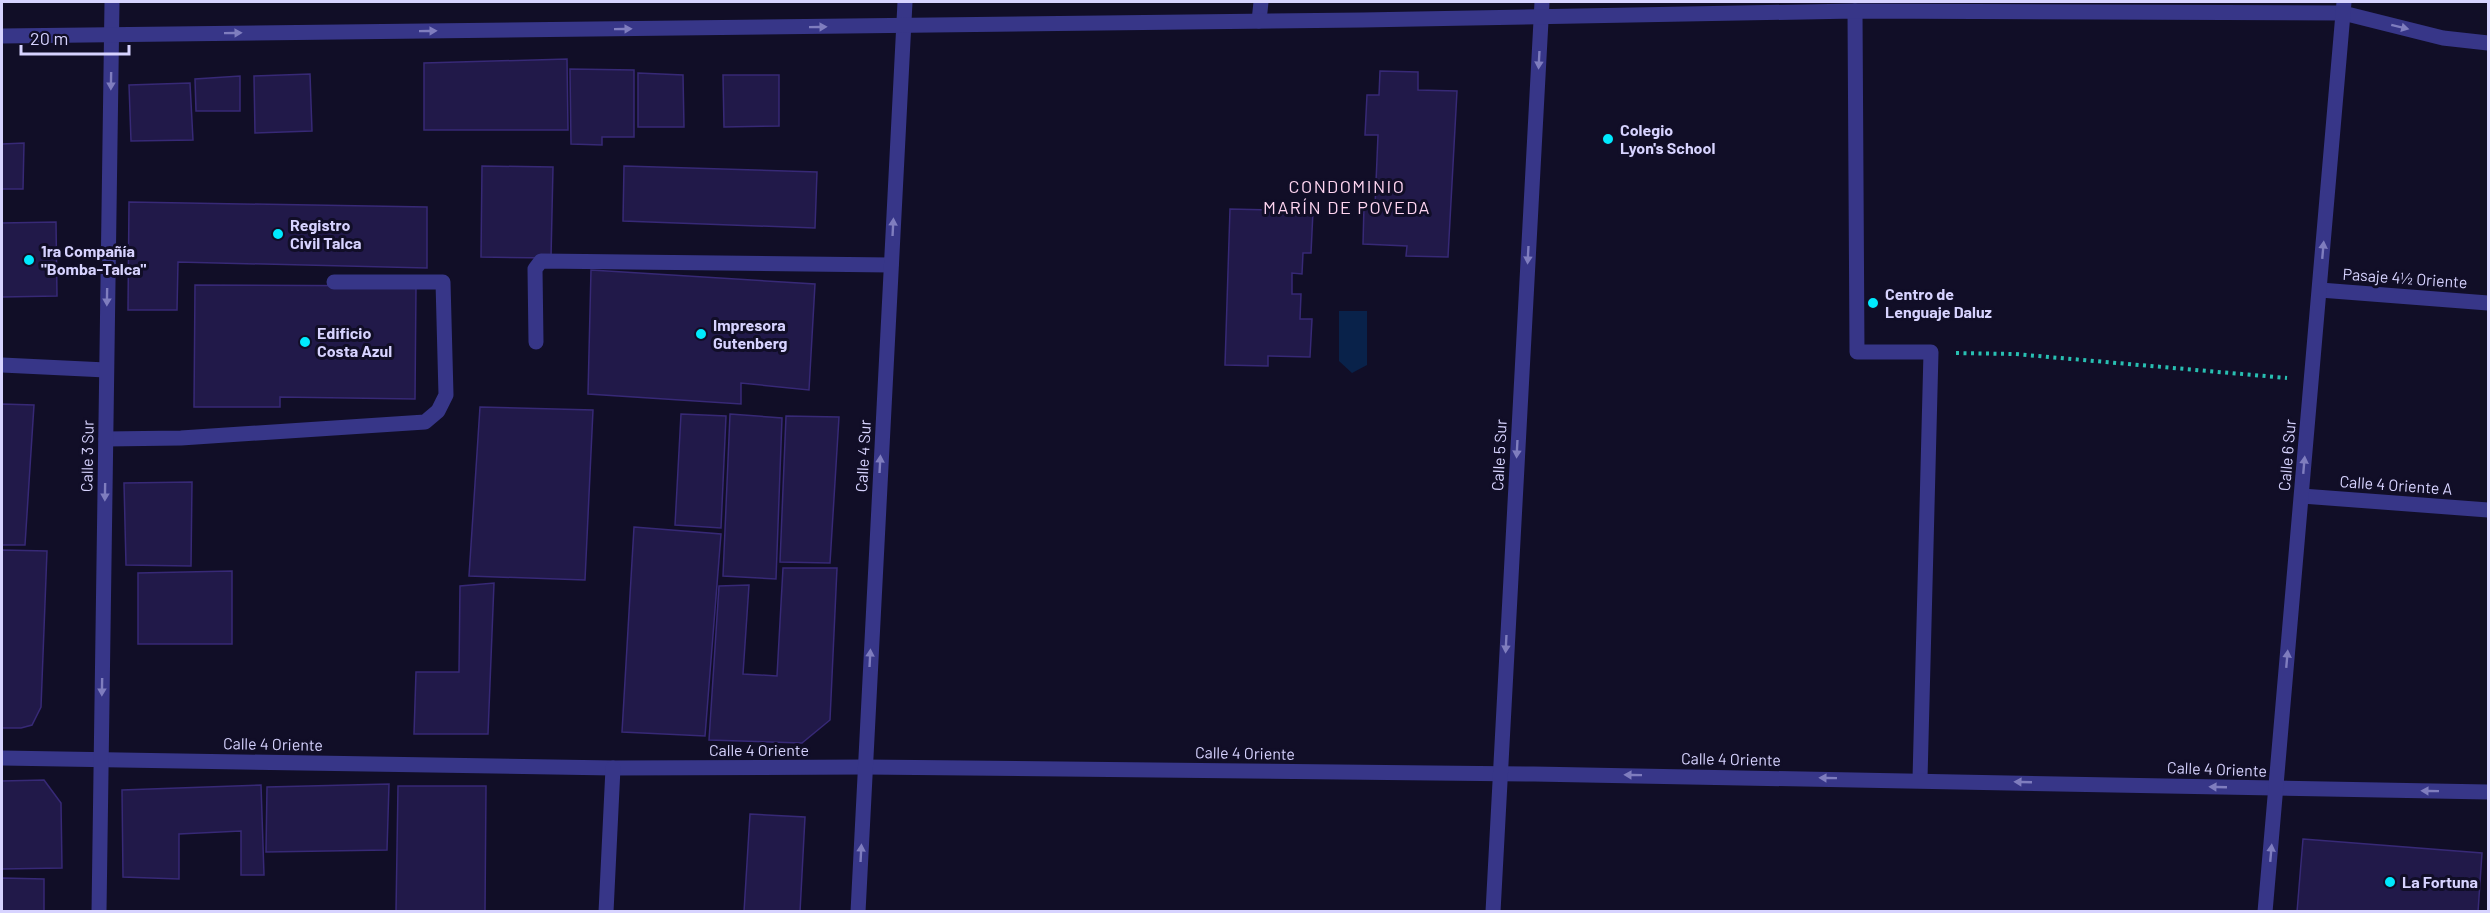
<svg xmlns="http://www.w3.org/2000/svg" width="2490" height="913" font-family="Barlow,sans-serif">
  <rect width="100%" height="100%" fill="#110e27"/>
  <polygon fill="#09224a" points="1339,311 1367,311 1367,365 1352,373 1339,361"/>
  <g fill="#211949" stroke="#372976" stroke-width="1.5">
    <polygon points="567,59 568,130 424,130 424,63"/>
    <polygon points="570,69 634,70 634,137 602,137 602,145 571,144"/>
    <polygon points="1380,71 1418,72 1418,90 1457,91 1448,257 1406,256 1407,246 1363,244 1364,205 1375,206 1378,135 1365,135 1367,95 1379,95"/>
    <polygon points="638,73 683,75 684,127 638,127"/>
    <polygon points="310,74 312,131 255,133 254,76"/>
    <polygon points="723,75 779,75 779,126 724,127"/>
    <polygon points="240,76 240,111 196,111 195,79"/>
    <polygon points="190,83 193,140 131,141 129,85"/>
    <polygon points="24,143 23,189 2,189 2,144"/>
    <polygon points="482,166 553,167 551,258 481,257"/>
    <polygon points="624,166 817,172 815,228 623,221"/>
    <polygon points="129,202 427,207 427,268 178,262 177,310 128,310"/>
    <polygon points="1230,209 1313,211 1311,253 1303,253 1302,274 1292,273 1292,294 1301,294 1300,319 1312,319 1310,357 1268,356 1268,366 1225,365"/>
    <polygon points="56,222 57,296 2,297 2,223"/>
    <polygon points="591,270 815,284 809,390 741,383 741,404 588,394"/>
    <polygon points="195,285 416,286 415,399 280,397 280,407 194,407"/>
    <polygon points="2,404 34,405 25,545 2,545"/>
    <polygon points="480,407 593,410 585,580 469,576"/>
    <polygon points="681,414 726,416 721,528 675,525"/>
    <polygon points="730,414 782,418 776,579 723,576"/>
    <polygon points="786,416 839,417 830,563 780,562"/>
    <polygon points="192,482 191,566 126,565 124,483"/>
    <polygon points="634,527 721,534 705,736 622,732"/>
    <polygon points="2,550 47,551 41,707 32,725 21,728 2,728"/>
    <polygon points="783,568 837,568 830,720 802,743 709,740 719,586 749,585 743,674 777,676"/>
    <polygon points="232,571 232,644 138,644 138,573"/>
    <polygon points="494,583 488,734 414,734 416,672 459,672 460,586"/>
    <polygon points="44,780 61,803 62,868 2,869 2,781"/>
    <polygon points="389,784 387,850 266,852 267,787"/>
    <polygon points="261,785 264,875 241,875 241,831 179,834 179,879 123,877 122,790"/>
    <polygon points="398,786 486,786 485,912 396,912"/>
    <polygon points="750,814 805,817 800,912 744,912"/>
    <polygon points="2303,839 2482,853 2478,912 2297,912"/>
    <polygon points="2,878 44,879 44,912 2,912"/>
  </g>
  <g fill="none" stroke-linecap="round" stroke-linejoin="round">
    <polyline stroke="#28bfb2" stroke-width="4" stroke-dasharray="3 4.5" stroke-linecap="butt" points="1956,353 2015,354 2287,378"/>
    <g stroke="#373688" stroke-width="15">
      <polyline points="1259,21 1261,2"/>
      <polyline points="536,342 535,269 541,261 891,265"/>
      <polyline points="2,365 106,370"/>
      <polyline points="106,439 181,438 425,422 438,411 446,395 443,282 334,282"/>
    </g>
    <g stroke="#373688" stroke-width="15">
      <polyline points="1855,11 1857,352 1931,352 1920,779"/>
      <polyline points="2320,290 2488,303"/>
      <polyline points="2302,496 2488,510"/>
      <polyline points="2,758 613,768 865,767 1534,774 2488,792"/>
      <polyline points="99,912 112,2"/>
      <polyline points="606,912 613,768"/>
      <polyline points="858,912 905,2"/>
      <polyline points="1493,912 1542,2"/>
    </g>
    <g stroke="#373688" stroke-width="15">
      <polyline points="2,36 1362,20 1855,11 2343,13 2443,38 2488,43"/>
      <polyline points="2265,912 2344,2"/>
    </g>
  </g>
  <defs><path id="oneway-solid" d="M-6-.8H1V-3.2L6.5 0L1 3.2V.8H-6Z" transform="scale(1.5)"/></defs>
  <g fill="#7f7dbe">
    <use href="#oneway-solid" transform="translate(818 27) rotate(-1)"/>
    <use href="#oneway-solid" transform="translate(2400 27) rotate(14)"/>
    <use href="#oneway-solid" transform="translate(623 29) rotate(-1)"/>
    <use href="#oneway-solid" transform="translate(428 31) rotate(-1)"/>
    <use href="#oneway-solid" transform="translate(233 33) rotate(-1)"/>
    <use href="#oneway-solid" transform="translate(1539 60) rotate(93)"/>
    <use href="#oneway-solid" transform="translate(111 81) rotate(91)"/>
    <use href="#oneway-solid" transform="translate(893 227) rotate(-87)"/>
    <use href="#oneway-solid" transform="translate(2323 250) rotate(-85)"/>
    <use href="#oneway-solid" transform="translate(1528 255) rotate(93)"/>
    <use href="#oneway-solid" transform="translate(107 297) rotate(91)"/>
    <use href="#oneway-solid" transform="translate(1517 449) rotate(93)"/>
    <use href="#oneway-solid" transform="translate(880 464) rotate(-87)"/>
    <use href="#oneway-solid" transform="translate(2304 465) rotate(-85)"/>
    <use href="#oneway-solid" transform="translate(105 492) rotate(91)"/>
    <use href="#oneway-solid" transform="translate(1506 644) rotate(93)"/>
    <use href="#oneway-solid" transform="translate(870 658) rotate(-87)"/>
    <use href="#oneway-solid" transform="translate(2287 659) rotate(-85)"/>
    <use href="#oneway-solid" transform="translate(102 687) rotate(91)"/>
    <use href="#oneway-solid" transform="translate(1633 775) rotate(-179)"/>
    <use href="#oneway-solid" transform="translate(1828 778) rotate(-179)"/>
    <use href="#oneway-solid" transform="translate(2023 782) rotate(-178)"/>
    <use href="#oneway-solid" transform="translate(2218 787) rotate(-178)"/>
    <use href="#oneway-solid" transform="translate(2430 791) rotate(-179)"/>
    <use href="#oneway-solid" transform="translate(861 853) rotate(-87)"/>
    <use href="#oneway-solid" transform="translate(2271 853) rotate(-85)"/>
  </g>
  <g fill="#00eafe" stroke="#110e27" stroke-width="2">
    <circle cx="1608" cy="139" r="6"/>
    <circle cx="278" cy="234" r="6"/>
    <circle cx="29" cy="260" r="6"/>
    <circle cx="1873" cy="303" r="6"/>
    <circle cx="701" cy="334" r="6"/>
    <circle cx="305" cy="342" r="6"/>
    <circle cx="2390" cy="882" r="6"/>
  </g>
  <g text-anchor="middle" stroke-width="6" stroke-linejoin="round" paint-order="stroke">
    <g font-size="16" font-weight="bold" fill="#d7d3ff" stroke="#110e27" text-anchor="start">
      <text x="1620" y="136">Colegio<tspan x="1620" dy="18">Lyon's School</tspan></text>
      <text x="290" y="231">Registro<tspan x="290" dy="18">Civil Talca</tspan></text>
      <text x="41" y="257">1ra Compañía<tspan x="41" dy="18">"Bomba-Talca"</tspan></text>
      <text x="1885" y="300">Centro de<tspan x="1885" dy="18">Lenguaje Daluz</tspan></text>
      <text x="713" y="331">Impresora<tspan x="713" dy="18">Gutenberg</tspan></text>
      <text x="317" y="339">Edificio<tspan x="317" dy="18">Costa Azul</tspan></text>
      <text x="2402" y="888">La Fortuna</text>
    </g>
    <g font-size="16" fill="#d7d3ff" stroke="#110e27">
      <text transform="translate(2405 278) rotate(4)" y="6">Pasaje 4½ Oriente</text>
      <text transform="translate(1499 455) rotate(-87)" y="6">Calle 5 Sur</text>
      <text transform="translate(2287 455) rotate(-85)" y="6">Calle 6 Sur</text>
      <text transform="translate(87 456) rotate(-89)" y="6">Calle 3 Sur</text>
      <text transform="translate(863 456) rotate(-87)" y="6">Calle 4 Sur</text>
      <text transform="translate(2396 485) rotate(4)" y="6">Calle 4 Oriente A</text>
      <text transform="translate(273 744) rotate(1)" y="6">Calle 4 Oriente</text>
      <text x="759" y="756">Calle 4 Oriente</text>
      <text transform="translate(1245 753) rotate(1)" y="6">Calle 4 Oriente</text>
      <text transform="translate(1731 759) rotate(1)" y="6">Calle 4 Oriente</text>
      <text transform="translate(2217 769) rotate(2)" y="6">Calle 4 Oriente</text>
    </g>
    <g font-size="18" letter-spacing="1.5" fill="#ffd5f1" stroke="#110e27">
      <text x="1347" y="193">CONDOMINIO<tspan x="1347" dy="21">MARÍN DE POVEDA</tspan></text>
    </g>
  </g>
  <rect width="2490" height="913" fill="none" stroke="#d7d3ff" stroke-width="6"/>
  <path d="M21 45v9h108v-9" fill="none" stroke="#d7d3ff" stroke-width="3"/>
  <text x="30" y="45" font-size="18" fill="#d7d3ff" stroke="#110e27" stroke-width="4.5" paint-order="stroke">20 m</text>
</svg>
